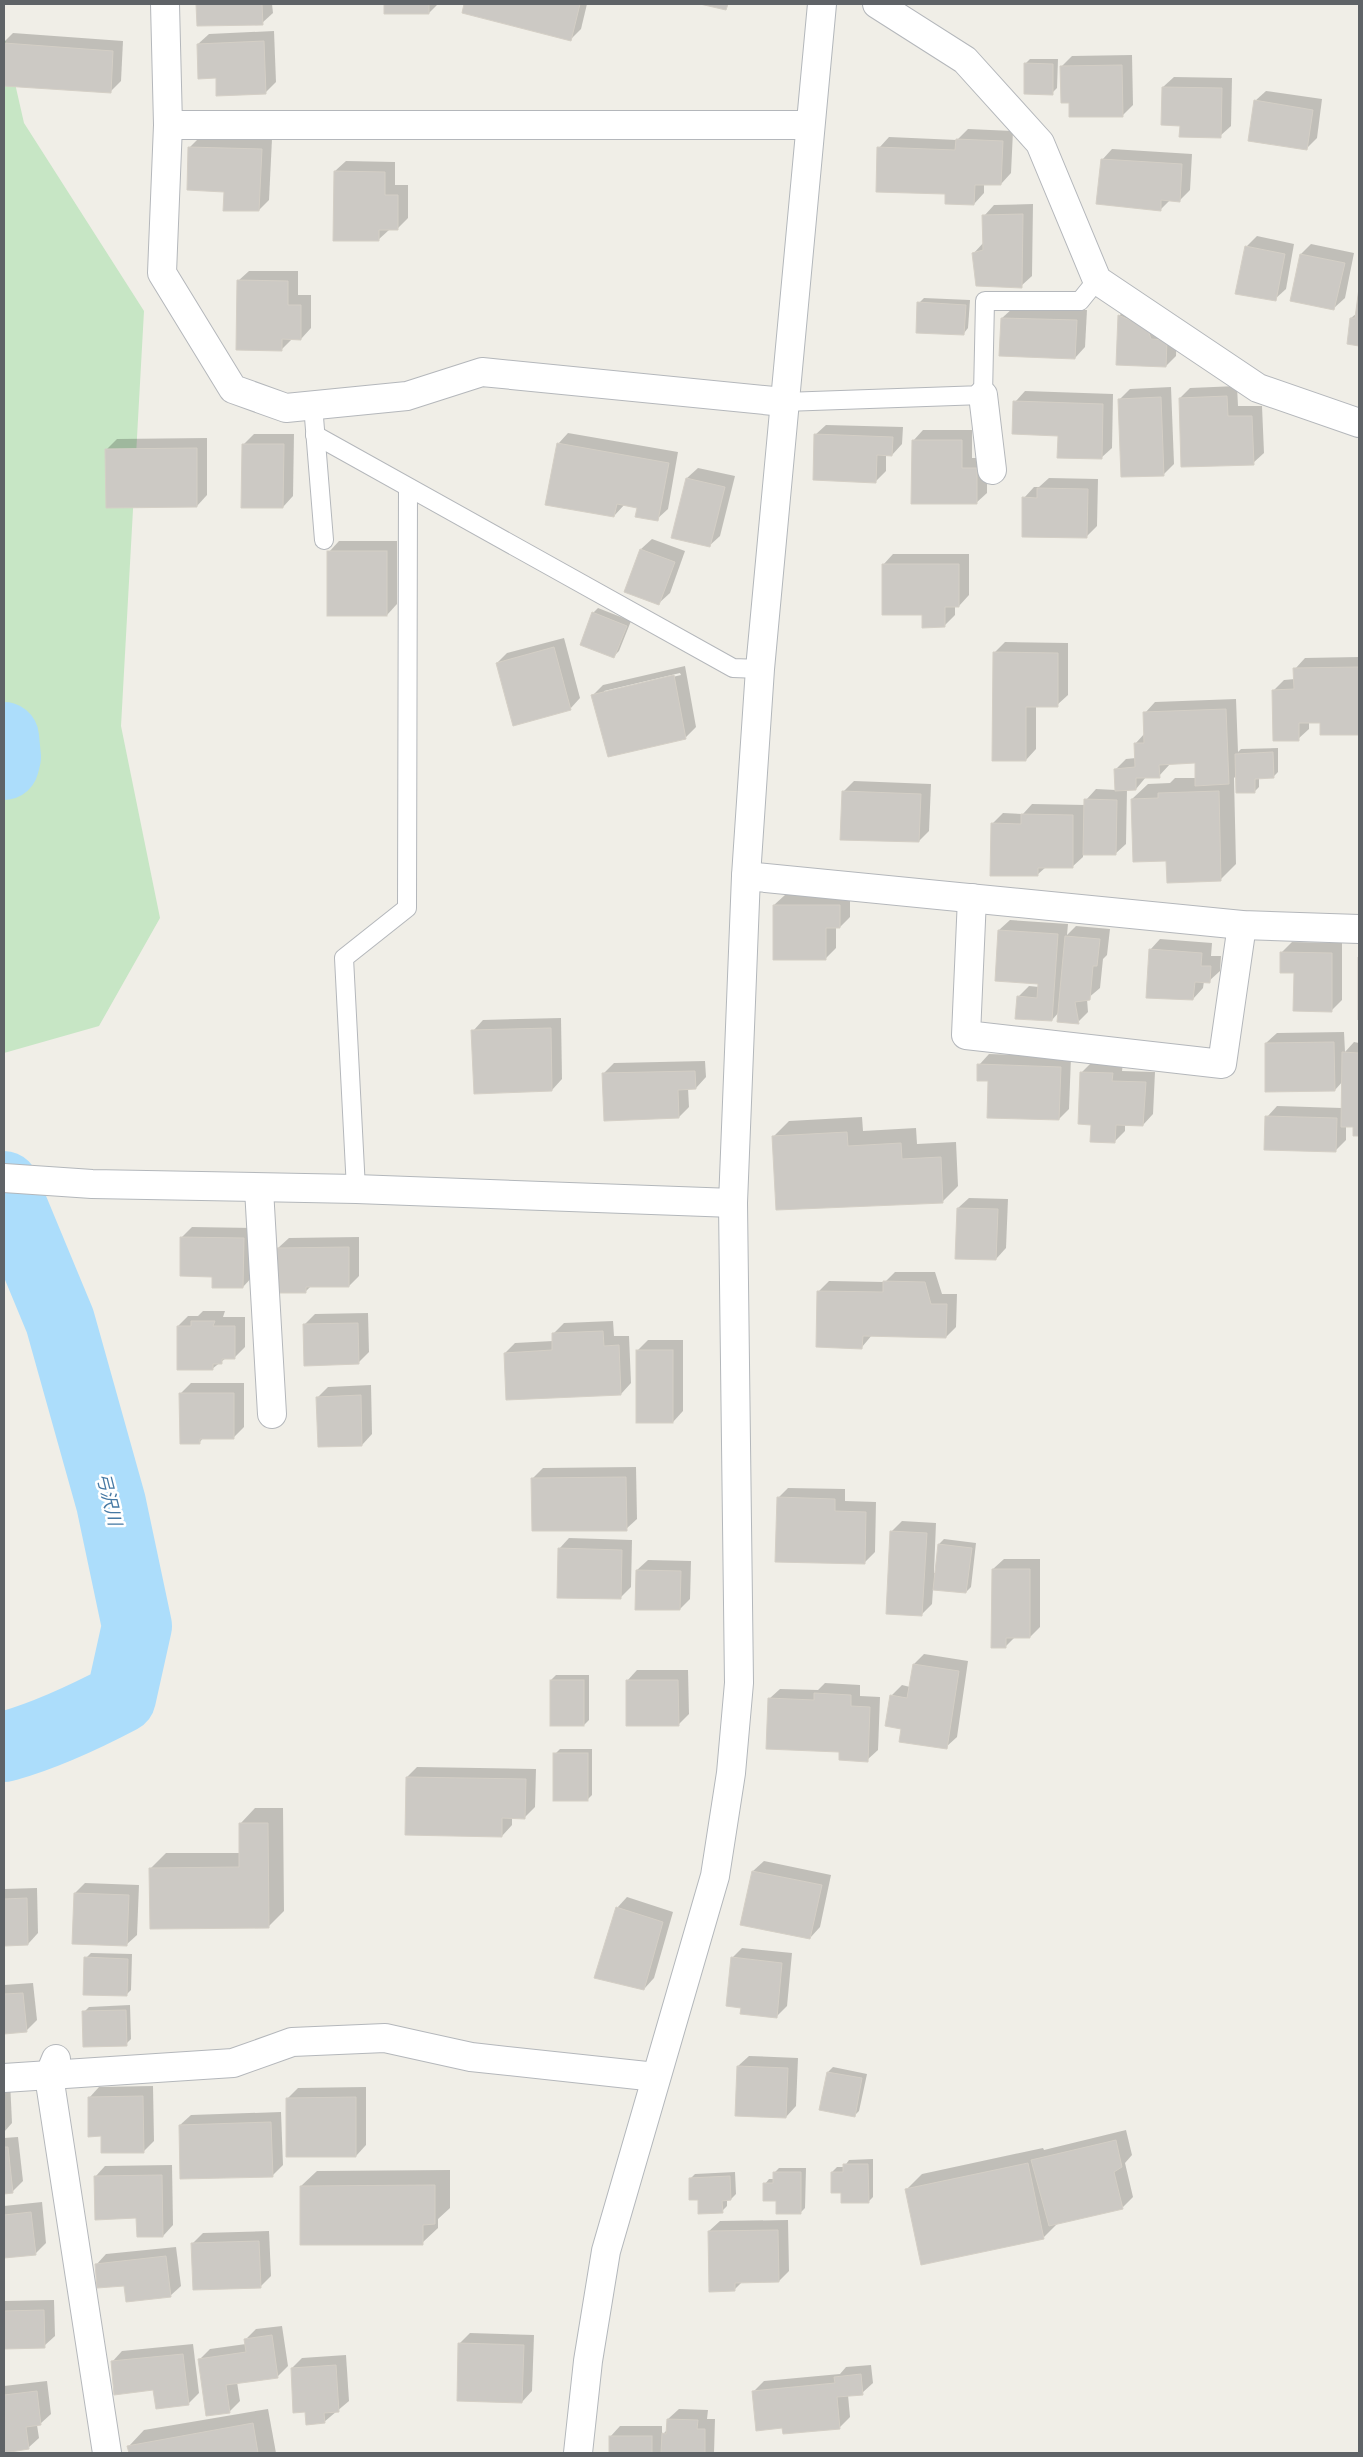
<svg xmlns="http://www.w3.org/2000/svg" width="1363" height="2457" font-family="Roboto,'Noto Sans JP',sans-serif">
  <rect width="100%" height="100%" fill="#f0eee7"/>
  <polygon fill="#c7e6c5" points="4,35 24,123 144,311 121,726 160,918 99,1026 4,1053"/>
  <g fill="#0003" fill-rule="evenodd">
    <polygon points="198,4 272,4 273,13 262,23 198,25"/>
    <polygon points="385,4 438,4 429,13 385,13"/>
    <polygon points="465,4 587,4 581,29 570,40 463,12"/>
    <polygon points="274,31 276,82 265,93 198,44 209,34"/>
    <polygon points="13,33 123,41 121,81 110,92 4,85 4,42"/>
    <polygon points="1132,55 1133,105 1123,115 1070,102 1062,66 1072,56"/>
    <polygon points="1030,59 1058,59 1057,88 1052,93 1025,64"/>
    <polygon points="1174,77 1232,78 1231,126 1220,136 1181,125 1163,87"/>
    <polygon points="1266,91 1322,99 1317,138 1306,149 1255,101"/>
    <polygon points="968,129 1013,131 1011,173 1001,184 984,184 984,193 974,204 946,192 879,148 889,137 957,140"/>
    <polygon points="200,137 272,139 269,200 259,210 225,191 190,147"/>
    <polygon points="1112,149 1192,154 1190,190 1180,200 1170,200 1160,210 1102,160"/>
    <polygon points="346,161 395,162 395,185 408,185 408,218 398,228 389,230 378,240 335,171"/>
    <polygon points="1033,204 1032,276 1021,286 973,254 984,242 984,216 994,205"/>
    <polygon points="1257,236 1294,244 1286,289 1275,299 1246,247"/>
    <polygon points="1311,244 1354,253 1345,298 1334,308 1301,254"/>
    <polygon points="249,271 298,271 298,295 311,295 311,328 301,339 292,339 281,350 238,281"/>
    <polygon points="1359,297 1359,345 1348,343 1351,318 1357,313"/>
    <polygon points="924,298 970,300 968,328 964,333 919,303"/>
    <polygon points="1129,305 1177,330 1176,356 1166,366 1119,316"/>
    <polygon points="1013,308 1087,310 1085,347 1075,358 1002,318"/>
    <polygon points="1237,386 1238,406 1262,406 1264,453 1253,463 1180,398 1190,388"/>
    <polygon points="1171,387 1174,464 1164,474 1119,400 1130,389"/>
    <polygon points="1025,391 1113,394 1112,448 1101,458 1059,435 1015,402"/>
    <polygon points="826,425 903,427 902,444 892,455 886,455 886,471 875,482 815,435"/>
    <polygon points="923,430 972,430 972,458 987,458 987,493 976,503 913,441"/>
    <polygon points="568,433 678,452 668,509 657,519 638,507 625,504 614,516 558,444"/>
    <polygon points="254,434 294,434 293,496 283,507 244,444"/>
    <polygon points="207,438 207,495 197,506 107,449 117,439"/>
    <polygon points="698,468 735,476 720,536 709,546 673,537 687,478"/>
    <polygon points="1049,478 1098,479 1097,526 1087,536 1024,498 1034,487 1039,487"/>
    <polygon points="652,539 685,551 670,593 659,603 626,591 641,549"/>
    <polygon points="339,541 397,541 397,604 387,615 329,552"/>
    <polygon points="893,554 969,554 969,595 959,606 955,606 955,615 944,626 923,613 883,565"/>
    <polygon points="598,608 631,621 619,651 614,656 593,613"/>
    <polygon points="564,638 580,698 570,709 497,663 507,653"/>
    <polygon points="1005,642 1068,643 1068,695 1057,705 1036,705 1036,749 1026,760 994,653"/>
    <polygon points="1359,657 1359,733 1321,734 1321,722 1309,722 1309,729 1298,739 1274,690 1284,680 1295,679 1295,669 1305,658"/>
    <path d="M685 666 696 727 686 737 593 695 603 685ZM680 673 681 675 604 693V691Z"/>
    <polygon points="1236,699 1238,752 1241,749 1278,748 1278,772 1273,777 1259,778 1259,787 1254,792 1237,775 1234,778 1236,864 1220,880 1168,859 1132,799 1148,784 1170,783 1175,778 1196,778 1196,762 1170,764 1159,776 1146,777 1136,789 1127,789 1126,844 1115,854 1083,853 1083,857 1072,867 1046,867 1037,875 992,824 1003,813 1023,814 1032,804 1086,805 1086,800 1096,789 1116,790 1116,769 1126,759 1136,758 1135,744 1145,733 1145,713 1155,702"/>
    <polygon points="854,781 931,784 929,831 919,841 843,792"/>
    <polygon points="785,895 850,895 850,917 840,927 836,927 836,948 825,959 774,905"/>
    <polygon points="1010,920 1068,924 1067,935 1076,926 1110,929 1107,955 1103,959 1100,988 1087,999 1088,1012 1078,1022 1059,1012 1052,1020 1018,997 1029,986 1039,987 1040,983 999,930"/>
    <polygon points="1160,939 1212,943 1211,956 1221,956 1220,971 1209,981 1204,981 1203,988 1193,999 1150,950"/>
    <polygon points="1292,942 1342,943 1342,1000 1331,1011 1282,952"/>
    <polygon points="561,1018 562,1079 552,1090 473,1031 483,1020"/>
    <polygon points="1344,1032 1345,1052 1354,1042 1359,1043 1359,1135 1354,1135 1354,1126 1346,1126 1346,1140 1336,1150 1267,1117 1277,1106 1342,1108 1343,1081 1335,1090 1266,1043 1277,1033"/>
    <polygon points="989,1054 1071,1057 1069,1109 1059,1119 989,1080 979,1065"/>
    <polygon points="705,1061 706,1077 696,1088 688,1088 689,1107 679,1117 603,1074 614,1063"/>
    <polygon points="1092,1062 1123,1063 1122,1071 1155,1072 1153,1114 1143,1125 1125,1124 1125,1131 1114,1142 1092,1124 1081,1073"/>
    <polygon points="862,1117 863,1131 916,1128 917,1144 956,1142 958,1186 943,1201 774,1136 789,1121"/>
    <polygon points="969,1198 1008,1199 1006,1248 996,1259 958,1208"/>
    <polygon points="192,1227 254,1228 253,1276 243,1287 213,1276 181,1238"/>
    <polygon points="359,1237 359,1276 349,1286 311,1286 305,1292 278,1248 289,1238"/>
    <polygon points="895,1272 935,1272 942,1294 957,1294 956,1327 946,1337 872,1335 862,1347 819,1291 829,1281 885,1282"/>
    <polygon points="203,1311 225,1311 223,1317 245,1317 245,1347 234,1358 226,1358 212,1369 178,1326 188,1316 198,1316"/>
    <polygon points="368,1313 369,1352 359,1362 305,1324 315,1314"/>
    <polygon points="613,1321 614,1336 629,1336 631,1383 621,1394 505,1353 515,1343 553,1341 553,1334 564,1323"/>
    <polygon points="648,1340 683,1340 683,1411 673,1422 638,1350"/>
    <polygon points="191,1383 244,1383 244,1427 234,1437 204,1437 199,1443 180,1394"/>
    <polygon points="371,1385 372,1434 362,1445 318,1397 328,1387"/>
    <polygon points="636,1467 637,1519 626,1529 533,1478 543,1468"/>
    <polygon points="788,1488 845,1489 845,1501 876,1502 875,1552 864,1563 778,1498"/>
    <polygon points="902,1521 936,1523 934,1573 936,1573 939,1544 944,1539 976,1543 971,1587 966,1592 933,1589 932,1604 922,1614 891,1532"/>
    <polygon points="569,1538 632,1540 631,1587 621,1597 559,1549"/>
    <polygon points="1004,1559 1040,1559 1040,1627 1030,1637 1015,1637 1006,1646 993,1569"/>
    <polygon points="648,1560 691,1561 690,1599 680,1609 637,1570"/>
    <polygon points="924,1654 968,1661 957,1737 946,1747 903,1728 891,1696 902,1685 910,1687 914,1664"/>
    <polygon points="637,1670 688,1670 689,1714 678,1725 627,1681"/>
    <polygon points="556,1675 589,1675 589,1720 584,1725 551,1680"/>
    <polygon points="825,1683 860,1685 860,1696 880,1697 878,1750 867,1760 841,1751 769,1699 780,1689 818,1690"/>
    <polygon points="560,1749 592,1749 592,1795 587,1800 555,1754"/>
    <polygon points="417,1767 536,1769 535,1807 525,1817 512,1817 512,1825 502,1836 407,1777"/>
    <polygon points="255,1808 283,1808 284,1911 268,1927 150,1869 166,1853 240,1853 240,1824"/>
    <polygon points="764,1861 831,1875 820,1927 810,1938 753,1871"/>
    <polygon points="85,1883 139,1885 137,1935 126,1945 75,1893"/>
    <polygon points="37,1888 38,1933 28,1944 4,1944 4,1889"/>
    <polygon points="627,1897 673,1912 654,1978 644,1989 617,1908"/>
    <polygon points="742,1948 792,1953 787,2006 776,2017 742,2007 732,1958"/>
    <polygon points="91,1953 132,1954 131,1990 126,1995 86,1958"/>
    <polygon points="33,1983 37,2020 26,2031 4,2032 4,1985"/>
    <polygon points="130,2005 131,2039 126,2044 84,2012 89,2007"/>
    <polygon points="749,2056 798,2058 796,2106 786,2117 738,2066"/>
    <polygon points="833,2067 867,2074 859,2111 854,2116 828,2072"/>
    <polygon points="4,2081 10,2081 12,2123 4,2132"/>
    <polygon points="153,2086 154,2141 144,2151 102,2135 89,2098 99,2087"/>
    <polygon points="366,2087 366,2145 356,2156 288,2098 298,2088"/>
    <polygon points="281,2112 283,2165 272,2176 180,2125 191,2115"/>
    <polygon points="1126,2130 1132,2155 1125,2163 1133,2197 1122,2208 1059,2222 1043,2238 906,2190 922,2174 1043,2148 1044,2150"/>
    <polygon points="18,2137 23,2181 12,2192 4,2193 4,2138"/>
    <polygon points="873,2159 873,2197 868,2202 843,2192 832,2172 837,2167 844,2167 849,2160"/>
    <polygon points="172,2165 173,2225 163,2236 138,2217 95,2177 105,2166"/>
    <polygon points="779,2168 806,2168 805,2208 800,2213 777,2200 765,2184 769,2179 774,2179 774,2173"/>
    <polygon points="450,2170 450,2208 438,2219 438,2228 422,2243 301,2186 317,2171"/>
    <polygon points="735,2172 736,2194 731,2199 727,2199 727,2206 722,2211 690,2179 695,2174"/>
    <polygon points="42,2202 46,2243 35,2254 4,2257 4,2206"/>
    <polygon points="788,2220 789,2271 779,2281 742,2282 734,2290 709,2231 720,2221"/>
    <polygon points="269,2231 271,2276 261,2286 193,2243 203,2233"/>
    <polygon points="176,2247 181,2286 170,2296 125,2284 96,2265 106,2254"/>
    <polygon points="54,2300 55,2336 44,2346 4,2347 4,2301"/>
    <polygon points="282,2326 288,2366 277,2377 237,2382 240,2401 229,2412 200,2359 210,2349 246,2344 245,2340 256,2329"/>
    <polygon points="470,2333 534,2335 532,2391 522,2402 459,2344"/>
    <polygon points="193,2344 199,2393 188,2404 155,2389 112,2362 122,2351"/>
    <polygon points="346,2355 349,2401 324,2422 306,2411 292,2368 302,2358"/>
    <polygon points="871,2365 873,2383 862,2393 848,2395 850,2417 840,2427 783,2427 753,2392 764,2381 840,2374 846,2367"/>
    <polygon points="47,2381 51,2414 40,2424 37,2425 39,2438 28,2448 4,2451 4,2386"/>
    <polygon points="268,2409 276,2453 130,2453 129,2446 144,2430"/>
    <polygon points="679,2409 708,2410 707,2419 715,2419 714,2453 610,2453 610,2437 620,2426 662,2426 662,2435 668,2429 668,2419"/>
  </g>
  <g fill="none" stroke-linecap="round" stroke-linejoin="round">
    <g stroke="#acddfb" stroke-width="70">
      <polyline points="4,737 6,757 4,765"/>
      <path d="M4 1186 60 1321 111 1503 137 1626 121 1698C83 1718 45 1736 4 1747"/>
    </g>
  </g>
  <g fill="#ccc9c4" stroke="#d4cfc6">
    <polygon points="196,4 262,4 263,25 197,26"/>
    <polygon points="361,4 429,4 429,14 384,14 384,4"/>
    <polygon points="464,4 580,4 571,41 462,13"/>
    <polygon points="700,4 728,4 726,10"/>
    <polygon points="264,41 266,94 216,96 216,78 198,79 197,44"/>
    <polygon points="4,43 113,51 111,93 4,86"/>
    <polygon points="1024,63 1053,64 1053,95 1024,94"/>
    <polygon points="1122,65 1123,117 1069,117 1069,103 1061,103 1060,66"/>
    <polygon points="1162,87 1222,88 1221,138 1179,137 1180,126 1161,125"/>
    <polygon points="1254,100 1313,110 1307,150 1248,141"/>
    <polygon points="956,139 1003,141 1001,185 975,185 974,205 945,204 945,194 876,192 877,147 955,150"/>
    <polygon points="188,147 262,149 259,211 223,211 224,192 187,190"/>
    <polygon points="1101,159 1182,164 1180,202 1161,200 1161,211 1096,204"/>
    <polygon points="334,171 385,172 385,195 398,195 398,230 379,230 379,241 333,241"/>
    <polygon points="1023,214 1022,288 976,286 972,253 983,250 982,215"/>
    <polygon points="1245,246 1285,254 1276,301 1235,294"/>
    <polygon points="1300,254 1345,263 1334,310 1290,301"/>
    <polygon points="237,280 288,281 288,305 301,305 301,340 282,339 282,351 236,350"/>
    <polygon points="1359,288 1359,346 1347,344 1350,318 1355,318"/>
    <polygon points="917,302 966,305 964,335 916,333"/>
    <polygon points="1118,315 1147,327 1151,339 1167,340 1166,367 1116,365"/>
    <polygon points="1001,318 1077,320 1075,359 999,356"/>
    <polygon points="1227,396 1228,416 1252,416 1254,465 1181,467 1179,398"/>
    <polygon points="1161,397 1164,476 1121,477 1118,399"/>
    <polygon points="1013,401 1103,404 1102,459 1057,458 1058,436 1012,434"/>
    <polygon points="814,434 893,437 892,456 877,455 876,483 813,480"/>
    <polygon points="912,440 962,440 962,468 977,468 977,504 911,504"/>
    <polygon points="557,443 669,463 658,521 635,517 637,508 617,504 614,517 545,505"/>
    <polygon points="242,444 284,444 283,508 241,508"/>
    <polygon points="197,448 197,507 106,508 105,449"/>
    <polygon points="686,478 725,487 710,547 671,538"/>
    <polygon points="1037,488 1088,489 1087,538 1022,537 1022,497 1037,498"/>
    <polygon points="640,549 675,562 659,605 624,592"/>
    <rect x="327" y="551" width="60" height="65"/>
    <polygon points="882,564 959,564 959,607 945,607 945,627 922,628 922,615 882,615"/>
    <polygon points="592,612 627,626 614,658 580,645"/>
    <polygon points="554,647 571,710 513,726 496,663"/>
    <polygon points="993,652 1058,653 1058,707 1026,707 1026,761 992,761"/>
    <polygon points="1359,667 1359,735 1320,735 1320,723 1299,723 1299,741 1273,741 1272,690 1294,689 1293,668"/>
    <polygon points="674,675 686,739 608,757 591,695"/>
    <polygon points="1226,709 1229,784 1195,786 1195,763 1159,765 1160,778 1136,778 1136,790 1115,791 1114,769 1135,767 1134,743 1144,743 1143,712"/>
    <polygon points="1273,752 1274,778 1255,779 1255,793 1236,793 1235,754"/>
    <polygon points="842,791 921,794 919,842 840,840"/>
    <polygon points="1219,791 1221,881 1167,883 1166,861 1133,862 1131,799 1158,798 1158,793"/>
    <polygon points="1084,799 1117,800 1116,855 1083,855"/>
    <polygon points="1021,814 1073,815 1073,868 1038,868 1038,876 990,876 991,823 1021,824"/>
    <polygon points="773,905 840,905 840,928 826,928 826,960 773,960"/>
    <polygon points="998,930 1058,934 1052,1021 1015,1019 1017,996 1037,998 1038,984 995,981"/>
    <polygon points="1065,936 1100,939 1097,966 1093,966 1090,1000 1075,1002 1079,1024 1057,1022"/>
    <polygon points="1149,949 1202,953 1201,966 1211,966 1210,983 1195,982 1193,1000 1146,998"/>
    <polygon points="1280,952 1332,953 1332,1012 1293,1011 1294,973 1280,973"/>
    <polygon points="1358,957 1359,957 1359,1021 1358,1020"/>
    <polygon points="551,1028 552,1091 474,1094 471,1030"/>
    <polygon points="1334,1042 1335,1091 1265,1092 1265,1043"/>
    <polygon points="1342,1052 1359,1053 1359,1136 1353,1136 1353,1127 1341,1127"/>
    <polygon points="977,1064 1061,1067 1059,1120 987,1118 988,1081 977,1081"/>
    <polygon points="695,1071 696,1089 678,1090 679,1118 604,1121 602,1073"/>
    <polygon points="1080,1072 1113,1073 1112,1081 1146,1082 1143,1126 1116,1125 1115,1143 1090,1142 1091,1125 1078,1124"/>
    <polygon points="1265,1116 1337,1118 1336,1152 1264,1150"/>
    <polygon points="847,1132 848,1146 901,1143 902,1159 941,1157 943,1203 776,1210 772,1136"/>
    <polygon points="957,1208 998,1209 996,1260 955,1259"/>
    <polygon points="180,1237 244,1238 243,1288 212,1288 212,1277 180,1276"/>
    <polygon points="349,1247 349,1287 306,1287 306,1293 278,1293 277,1248"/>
    <polygon points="883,1281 925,1282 931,1304 947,1304 946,1338 863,1336 862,1349 816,1347 817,1291 883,1292"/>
    <polygon points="191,1321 215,1321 213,1326 235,1326 235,1359 222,1359 222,1364 213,1364 213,1370 177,1370 177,1326 191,1326"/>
    <polygon points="358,1323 359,1364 304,1366 303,1324"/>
    <polygon points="603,1331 604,1346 619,1345 621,1395 506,1400 504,1353 552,1350 552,1333"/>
    <rect x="636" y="1350" width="37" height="73"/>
    <polygon points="179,1393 234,1393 234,1439 200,1439 200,1444 180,1444"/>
    <polygon points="361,1395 362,1446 318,1447 316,1397"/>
    <polygon points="626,1477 627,1531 532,1531 531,1478"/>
    <polygon points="777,1497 835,1499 835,1511 866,1512 865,1564 775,1562"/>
    <polygon points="890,1531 927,1533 922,1616 886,1614"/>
    <polygon points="938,1544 972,1548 966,1593 933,1590"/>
    <polygon points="558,1548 622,1550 621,1599 557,1598"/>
    <polygon points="992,1569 1030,1569 1030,1638 1006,1638 1006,1648 991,1648"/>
    <polygon points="636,1570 681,1571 680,1610 635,1610"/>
    <polygon points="913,1664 959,1671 947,1749 899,1742 901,1729 885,1726 890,1695 907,1698"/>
    <rect x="550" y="1680" width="34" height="46"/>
    <polygon points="626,1680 678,1680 679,1726 626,1726"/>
    <polygon points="814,1693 851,1695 851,1706 870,1707 868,1762 839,1760 839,1752 766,1749 768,1698 814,1700"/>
    <rect x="553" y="1753" width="35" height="48"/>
    <polygon points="406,1777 526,1779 525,1819 502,1818 502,1837 405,1835"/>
    <polygon points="239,1823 268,1823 269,1928 150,1929 149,1868 239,1867"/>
    <polygon points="752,1871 822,1885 810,1939 740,1925"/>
    <polygon points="74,1893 129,1895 127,1946 72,1944"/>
    <polygon points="27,1898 28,1945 4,1946 4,1899"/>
    <polygon points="616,1907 663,1922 644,1990 594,1978"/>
    <polygon points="84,1957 128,1959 127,1996 83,1995"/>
    <polygon points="731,1957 782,1963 777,2018 740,2014 741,2008 726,2006"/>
    <polygon points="23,1993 27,2032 4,2034 4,1994"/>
    <polygon points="126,2010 127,2046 83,2047 82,2011"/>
    <polygon points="737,2066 788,2068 786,2118 735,2116"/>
    <polygon points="827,2072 862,2078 855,2117 819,2110"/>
    <polygon points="143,2096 144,2153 101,2153 101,2136 88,2137 88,2097"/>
    <polygon points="356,2097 356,2157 286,2157 286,2098"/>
    <polygon points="271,2122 273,2177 180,2179 179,2125"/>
    <polygon points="1116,2140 1122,2167 1114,2172 1123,2209 1049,2226 1031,2160"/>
    <polygon points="4,2147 8,2147 13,2193 4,2194"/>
    <polygon points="1028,2163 1044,2239 921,2265 905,2189"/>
    <polygon points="843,2164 868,2164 869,2203 841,2203 841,2193 831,2193 831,2172 843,2172"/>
    <polygon points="773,2172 801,2172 801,2214 776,2214 776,2201 763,2201 763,2183 773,2183"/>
    <polygon points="162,2175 163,2237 137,2237 136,2218 95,2220 94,2176"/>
    <polygon points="730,2176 731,2200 722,2201 723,2213 698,2214 698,2200 689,2200 689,2178"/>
    <polygon points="435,2185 435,2224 423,2225 423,2245 300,2245 300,2186"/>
    <polygon points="31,2212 36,2255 4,2258 4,2215"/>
    <polygon points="778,2230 779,2282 735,2283 735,2291 709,2292 708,2231"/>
    <polygon points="259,2241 261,2288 193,2290 191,2243"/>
    <polygon points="166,2256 171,2297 126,2302 124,2286 97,2288 95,2264"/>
    <polygon points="44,2310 45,2348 4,2349 4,2311"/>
    <polygon points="272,2335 278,2378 226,2385 230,2413 206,2416 198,2359 246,2352 244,2339"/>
    <polygon points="458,2343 524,2345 522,2403 457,2401"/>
    <polygon points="183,2354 189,2405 156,2409 153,2390 114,2395 111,2361"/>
    <polygon points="336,2365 339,2412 324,2413 325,2423 306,2425 305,2412 293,2413 291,2368"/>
    <polygon points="861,2374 863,2395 837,2397 840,2429 783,2434 782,2428 756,2431 752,2391 835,2383 834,2377"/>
    <polygon points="37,2391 41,2425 26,2427 29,2449 4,2453 4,2395"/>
    <polygon points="667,2419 698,2420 697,2429 705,2429 705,2453 661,2453 662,2433 666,2434"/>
    <polygon points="253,2423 258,2453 129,2453 127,2446"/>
    <rect x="609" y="2436" width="43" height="17"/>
  </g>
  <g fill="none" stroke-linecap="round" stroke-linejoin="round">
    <defs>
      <g id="lane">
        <polyline points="784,402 983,395 985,301 1080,301 1097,280"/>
        <polyline points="313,405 324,540"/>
        <polyline points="315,435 733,668 760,669"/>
        <polyline points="356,1189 344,958 407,908 408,488"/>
      </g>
      <g id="street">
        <polyline points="165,4 168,125 162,273 233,389 286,408 407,396 482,372 784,402"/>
        <polyline points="877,4 965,60 1040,143 1097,280 1258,388 1359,423"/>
        <polyline points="168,125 809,125"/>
        <polyline points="983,395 992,470"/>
        <polyline points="746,876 1242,925 1359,929"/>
        <polyline points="972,898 966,1035 1222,1064 1242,925"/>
        <polyline points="259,1189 272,1414"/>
        <polyline points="56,2059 49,2076 107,2453"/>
        <polyline points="4,2078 233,2063 292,2042 385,2038 471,2057 656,2077"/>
      </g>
      <g id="secondary">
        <polyline points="4,1178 92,1184 356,1189 733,1203"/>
        <polyline points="578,2453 588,2361 606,2251 715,1876 731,1773 739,1683 733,1203 746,876 760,669 822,4"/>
      </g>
    </defs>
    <use href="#lane" stroke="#b4b7bb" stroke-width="20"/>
    <use href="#street" stroke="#b4b7bb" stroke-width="30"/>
    <use href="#secondary" stroke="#b3b7bb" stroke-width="30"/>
    <use href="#lane" stroke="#fff" stroke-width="18"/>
    <use href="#street" stroke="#fff" stroke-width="28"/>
    <use href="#secondary" stroke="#fff" stroke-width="28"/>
  </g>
  <g text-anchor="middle" stroke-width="5" stroke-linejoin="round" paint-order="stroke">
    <g font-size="18" font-style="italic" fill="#4679a4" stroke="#fff">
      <text transform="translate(109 1499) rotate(76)" y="6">弓沢川</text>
    </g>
  </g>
  <rect width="1363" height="2457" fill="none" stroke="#5f6367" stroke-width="10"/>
</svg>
